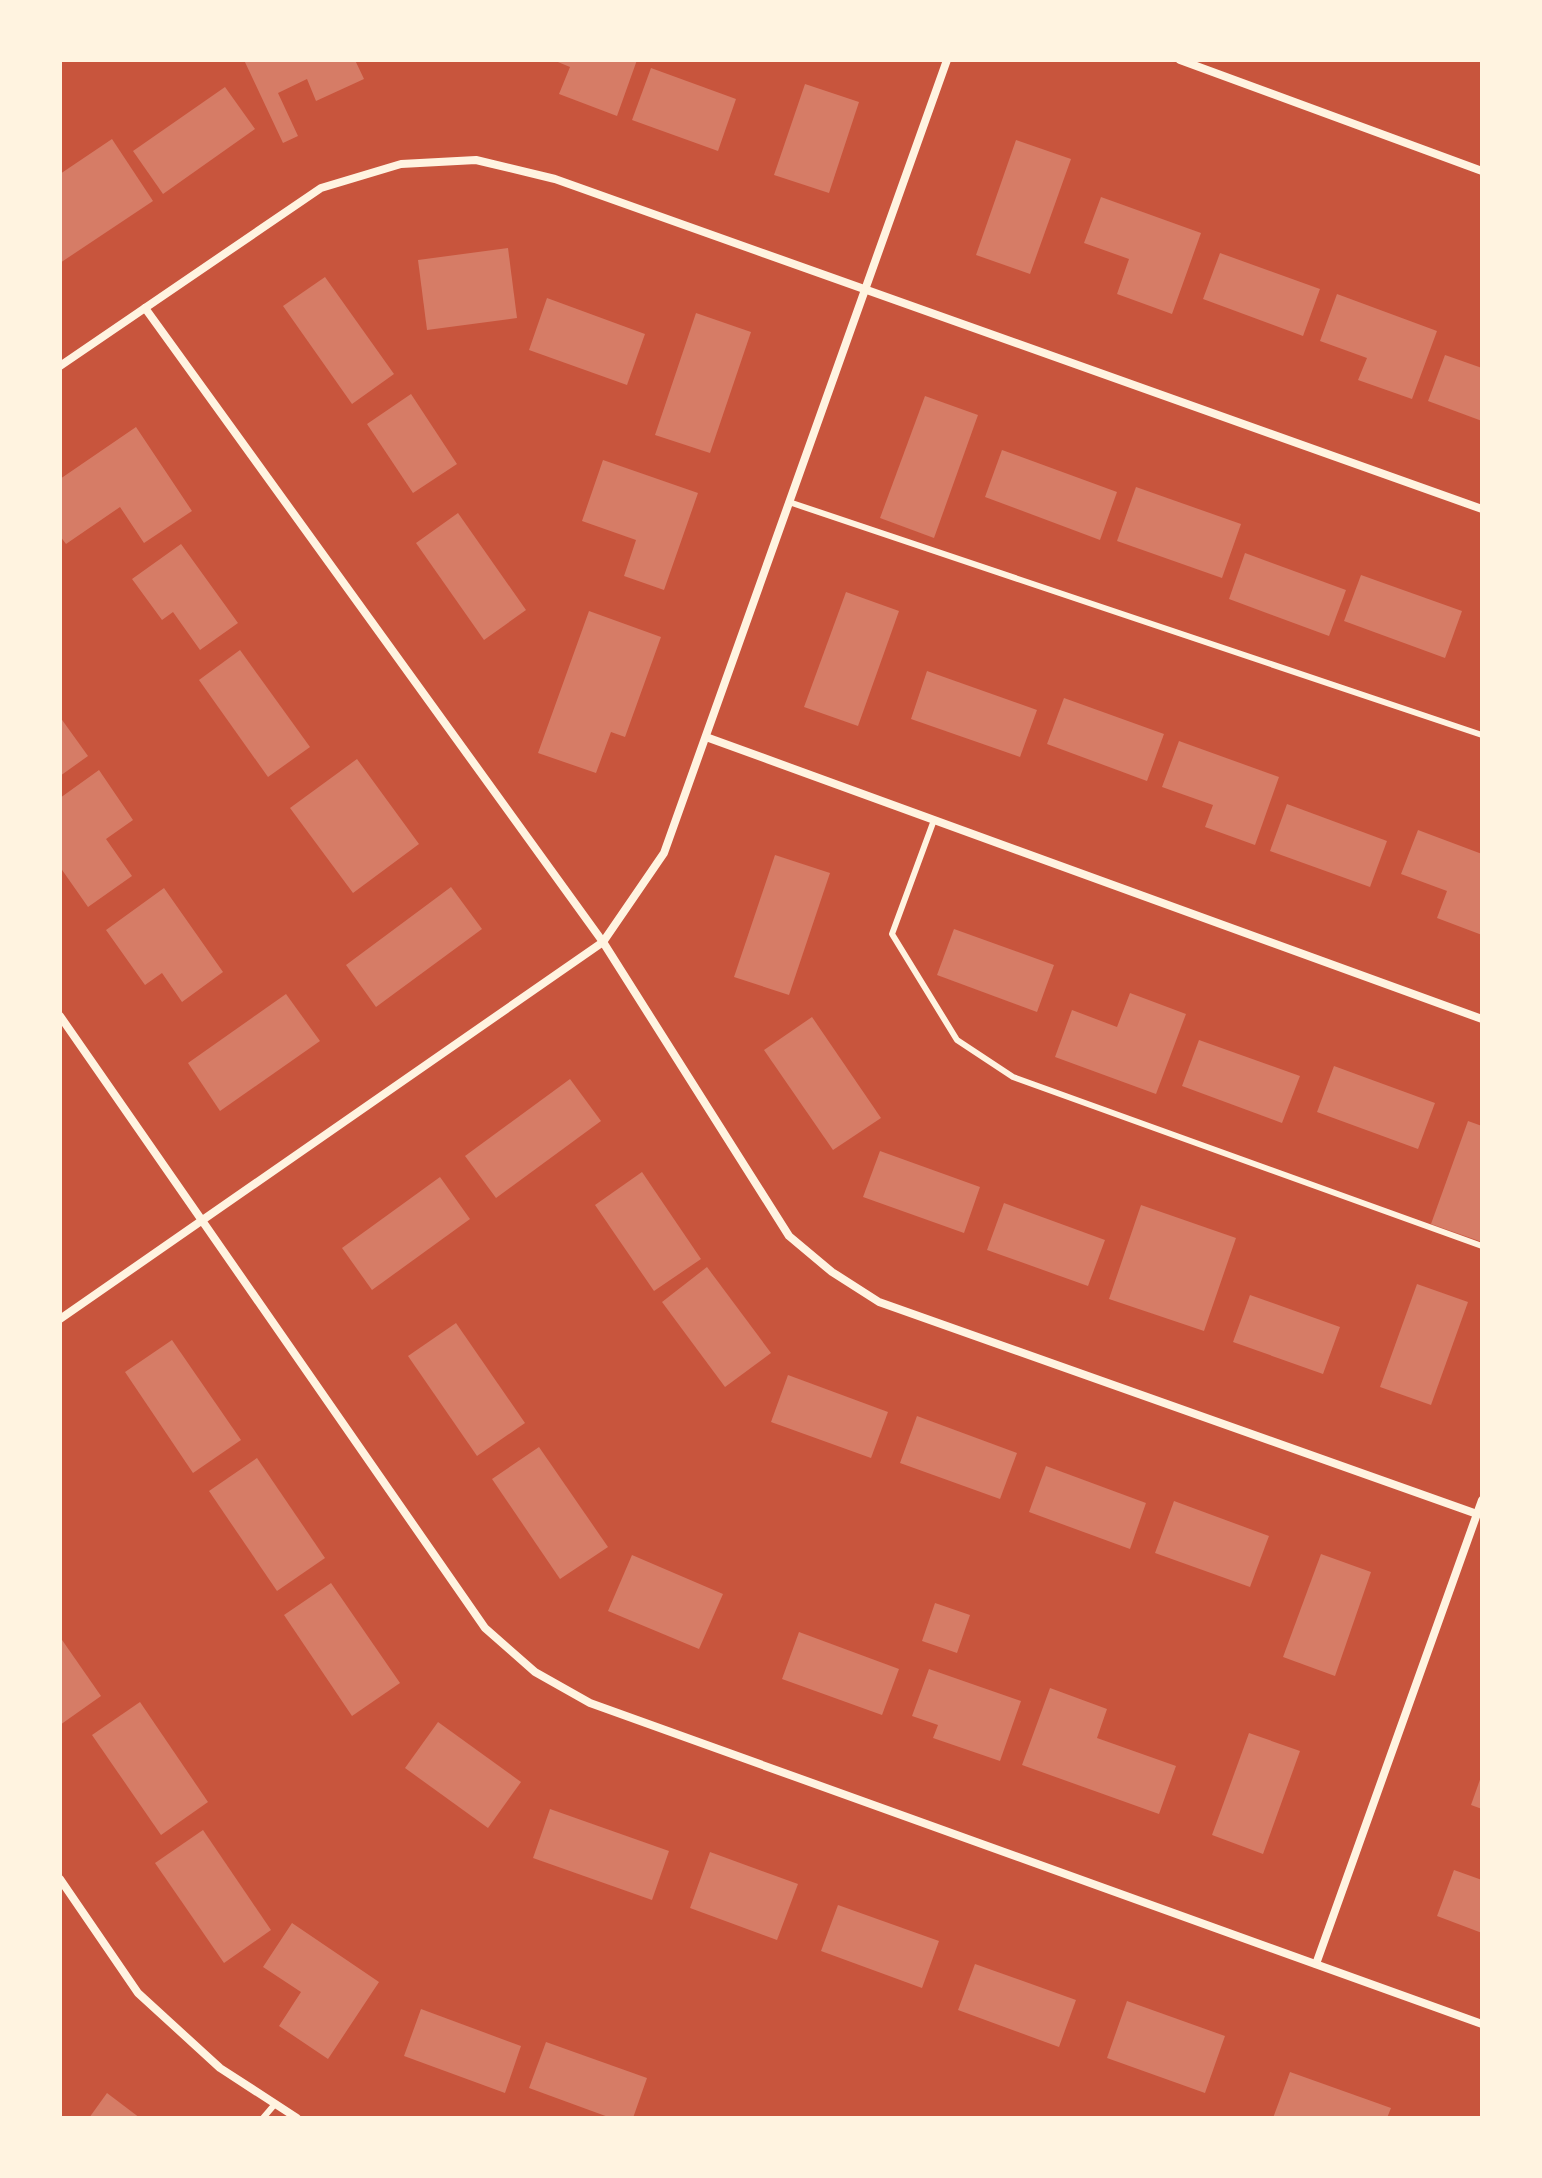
<svg xmlns="http://www.w3.org/2000/svg" width="1542" height="2178" font-family="'DejaVu Sans',sans-serif">
  <rect width="100%" height="100%" fill="#c8553d"/>
  <g fill="#d67c66">
    <polygon points="244,60 355,60 364,79 316,101 307,79 278,93 298,136 283,143"/>
    <polygon points="553,60 637,60 617,116 559,94 570,67"/>
    <polygon points="651,68 736,99 718,151 632,120"/>
    <polygon points="805,84 859,102 829,193 774,175"/>
    <polygon points="225,87 255,129 163,194 133,151"/>
    <polygon points="112,139 153,201 60,263 60,174"/>
    <polygon points="1016,140 1071,159 1030,274 976,255"/>
    <polygon points="1101,197 1201,233 1172,314 1117,294 1129,259 1084,243"/>
    <polygon points="508,248 517,318 427,330 418,260"/>
    <polygon points="1220,253 1320,289 1303,336 1203,299"/>
    <polygon points="325,277 394,374 352,404 283,306"/>
    <polygon points="1337,294 1437,331 1412,399 1358,380 1367,358 1320,341"/>
    <polygon points="547,298 645,334 627,385 529,350"/>
    <polygon points="696,313 751,332 710,453 655,435"/>
    <polygon points="1445,355 1482,368 1482,421 1428,401"/>
    <polygon points="411,394 457,464 413,493 367,424"/>
    <polygon points="925,396 978,415 934,538 880,518"/>
    <polygon points="136,427 192,511 144,543 120,507 66,544 60,536 60,479"/>
    <polygon points="1002,450 1117,492 1100,540 985,497"/>
    <polygon points="603,460 698,493 664,590 624,576 636,540 582,521"/>
    <polygon points="1136,487 1241,524 1222,578 1117,541"/>
    <polygon points="458,513 526,610 484,640 416,543"/>
    <polygon points="181,544 238,623 200,650 173,612 162,620 132,579"/>
    <polygon points="1245,553 1346,590 1329,636 1229,599"/>
    <polygon points="1361,575 1462,611 1445,658 1344,621"/>
    <polygon points="846,592 899,611 858,726 804,707"/>
    <polygon points="589,611 661,637 625,737 611,732 596,773 538,753"/>
    <polygon points="240,650 310,747 268,777 199,680"/>
    <polygon points="927,671 1037,710 1020,757 911,719"/>
    <polygon points="1064,698 1164,734 1147,781 1047,744"/>
    <polygon points="60,717 88,756 60,776"/>
    <polygon points="1179,741 1279,777 1255,845 1205,827 1213,805 1162,787"/>
    <polygon points="357,759 419,844 353,893 290,808"/>
    <polygon points="99,770 133,820 106,839 132,876 88,907 60,867 60,798"/>
    <polygon points="1287,804 1387,841 1370,887 1270,851"/>
    <polygon points="1418,830 1482,854 1482,935 1437,918 1447,891 1401,874"/>
    <polygon points="775,855 830,873 789,995 734,977"/>
    <polygon points="451,887 482,929 376,1007 346,965"/>
    <polygon points="164,888 223,972 182,1002 162,973 145,985 106,930"/>
    <polygon points="954,929 1054,965 1037,1012 937,975"/>
    <polygon points="1130,993 1186,1014 1156,1094 1055,1057 1072,1010 1117,1027"/>
    <polygon points="286,994 320,1041 220,1111 188,1063"/>
    <polygon points="812,1017 881,1118 833,1150 764,1050"/>
    <polygon points="1199,1040 1300,1076 1282,1123 1182,1086"/>
    <polygon points="1334,1066 1435,1103 1418,1149 1317,1112"/>
    <polygon points="570,1079 601,1121 496,1198 465,1156"/>
    <polygon points="1468,1121 1482,1126 1482,1242 1431,1224"/>
    <polygon points="880,1151 980,1187 964,1233 863,1197"/>
    <polygon points="642,1172 701,1259 654,1291 595,1205"/>
    <polygon points="440,1177 470,1219 372,1290 342,1248"/>
    <polygon points="1004,1203 1105,1240 1088,1286 987,1250"/>
    <polygon points="1141,1205 1236,1238 1204,1331 1109,1299"/>
    <polygon points="707,1267 771,1353 725,1387 662,1302"/>
    <polygon points="1417,1284 1468,1302 1431,1405 1380,1387"/>
    <polygon points="1250,1295 1340,1327 1323,1374 1233,1342"/>
    <polygon points="456,1323 525,1423 477,1456 408,1356"/>
    <polygon points="172,1340 241,1440 193,1473 125,1372"/>
    <polygon points="788,1375 888,1412 871,1458 771,1422"/>
    <polygon points="917,1416 1017,1453 1000,1499 900,1463"/>
    <polygon points="539,1447 608,1547 560,1579 492,1479"/>
    <polygon points="257,1458 325,1558 277,1591 209,1491"/>
    <polygon points="1046,1466 1146,1503 1130,1549 1029,1512"/>
    <polygon points="1174,1501 1269,1536 1250,1587 1155,1553"/>
    <polygon points="1321,1554 1371,1572 1335,1676 1283,1657"/>
    <polygon points="632,1555 723,1594 699,1649 608,1611"/>
    <polygon points="331,1583 400,1683 352,1716 284,1615"/>
    <polygon points="935,1603 970,1615 957,1653 922,1641"/>
    <polygon points="799,1632 899,1669 882,1715 782,1679"/>
    <polygon points="60,1637 101,1696 60,1725"/>
    <polygon points="929,1669 1021,1701 1000,1761 933,1738 938,1725 912,1716"/>
    <polygon points="1050,1688 1107,1709 1097,1738 1176,1766 1159,1814 1022,1765"/>
    <polygon points="140,1702 208,1802 161,1835 92,1735"/>
    <polygon points="438,1722 521,1782 488,1828 405,1768"/>
    <polygon points="1249,1733 1300,1751 1263,1854 1212,1835"/>
    <polygon points="1482,1774 1482,1809 1471,1805"/>
    <polygon points="550,1809 669,1851 652,1900 533,1858"/>
    <polygon points="203,1830 271,1930 224,1963 155,1863"/>
    <polygon points="710,1852 798,1884 777,1940 690,1908"/>
    <polygon points="1454,1870 1482,1880 1482,1933 1437,1916"/>
    <polygon points="838,1905 939,1941 922,1988 821,1951"/>
    <polygon points="292,1923 379,1982 328,2059 279,2026 301,1992 263,1967"/>
    <polygon points="975,1964 1076,2000 1059,2047 958,2010"/>
    <polygon points="1127,2001 1225,2036 1205,2093 1107,2058"/>
    <polygon points="421,2009 521,2046 505,2093 404,2056"/>
    <polygon points="546,2042 647,2078 633,2118 611,2118 529,2088"/>
    <polygon points="1290,2072 1391,2108 1387,2118 1273,2118"/>
    <polygon points="107,2093 140,2118 89,2118"/>
  </g>
  <g fill="none" stroke-linecap="round" stroke-linejoin="round">
    <g stroke="#fff3e0" stroke-width="6">
      <polyline points="789,502 1482,735"/>
      <polyline points="934,820 892,934 957,1040 1013,1077 1482,1246"/>
      <polyline points="263,2118 275,2104"/>
    </g>
    <g stroke="#fff3e0" stroke-width="8">
      <polyline points="1180,60 1482,171"/>
      <polyline points="145,308 603,942 789,1236 832,1272 879,1302 1477,1514"/>
      <polyline points="60,366 321,188 401,164 476,160 555,179 1482,509"/>
      <polyline points="706,737 1482,1019"/>
      <polyline points="60,1016 485,1628 535,1672 590,1703 1482,2024"/>
      <polyline points="60,1319 603,942 664,853 947,60"/>
      <polyline points="60,1879 138,1993 220,2068 297,2118"/>
      <polyline points="1316,1964 1482,1500"/>
    </g>
  </g>
  <rect width="1542" height="2178" fill="none" stroke="#fff3e0" stroke-width="124"/>
</svg>
